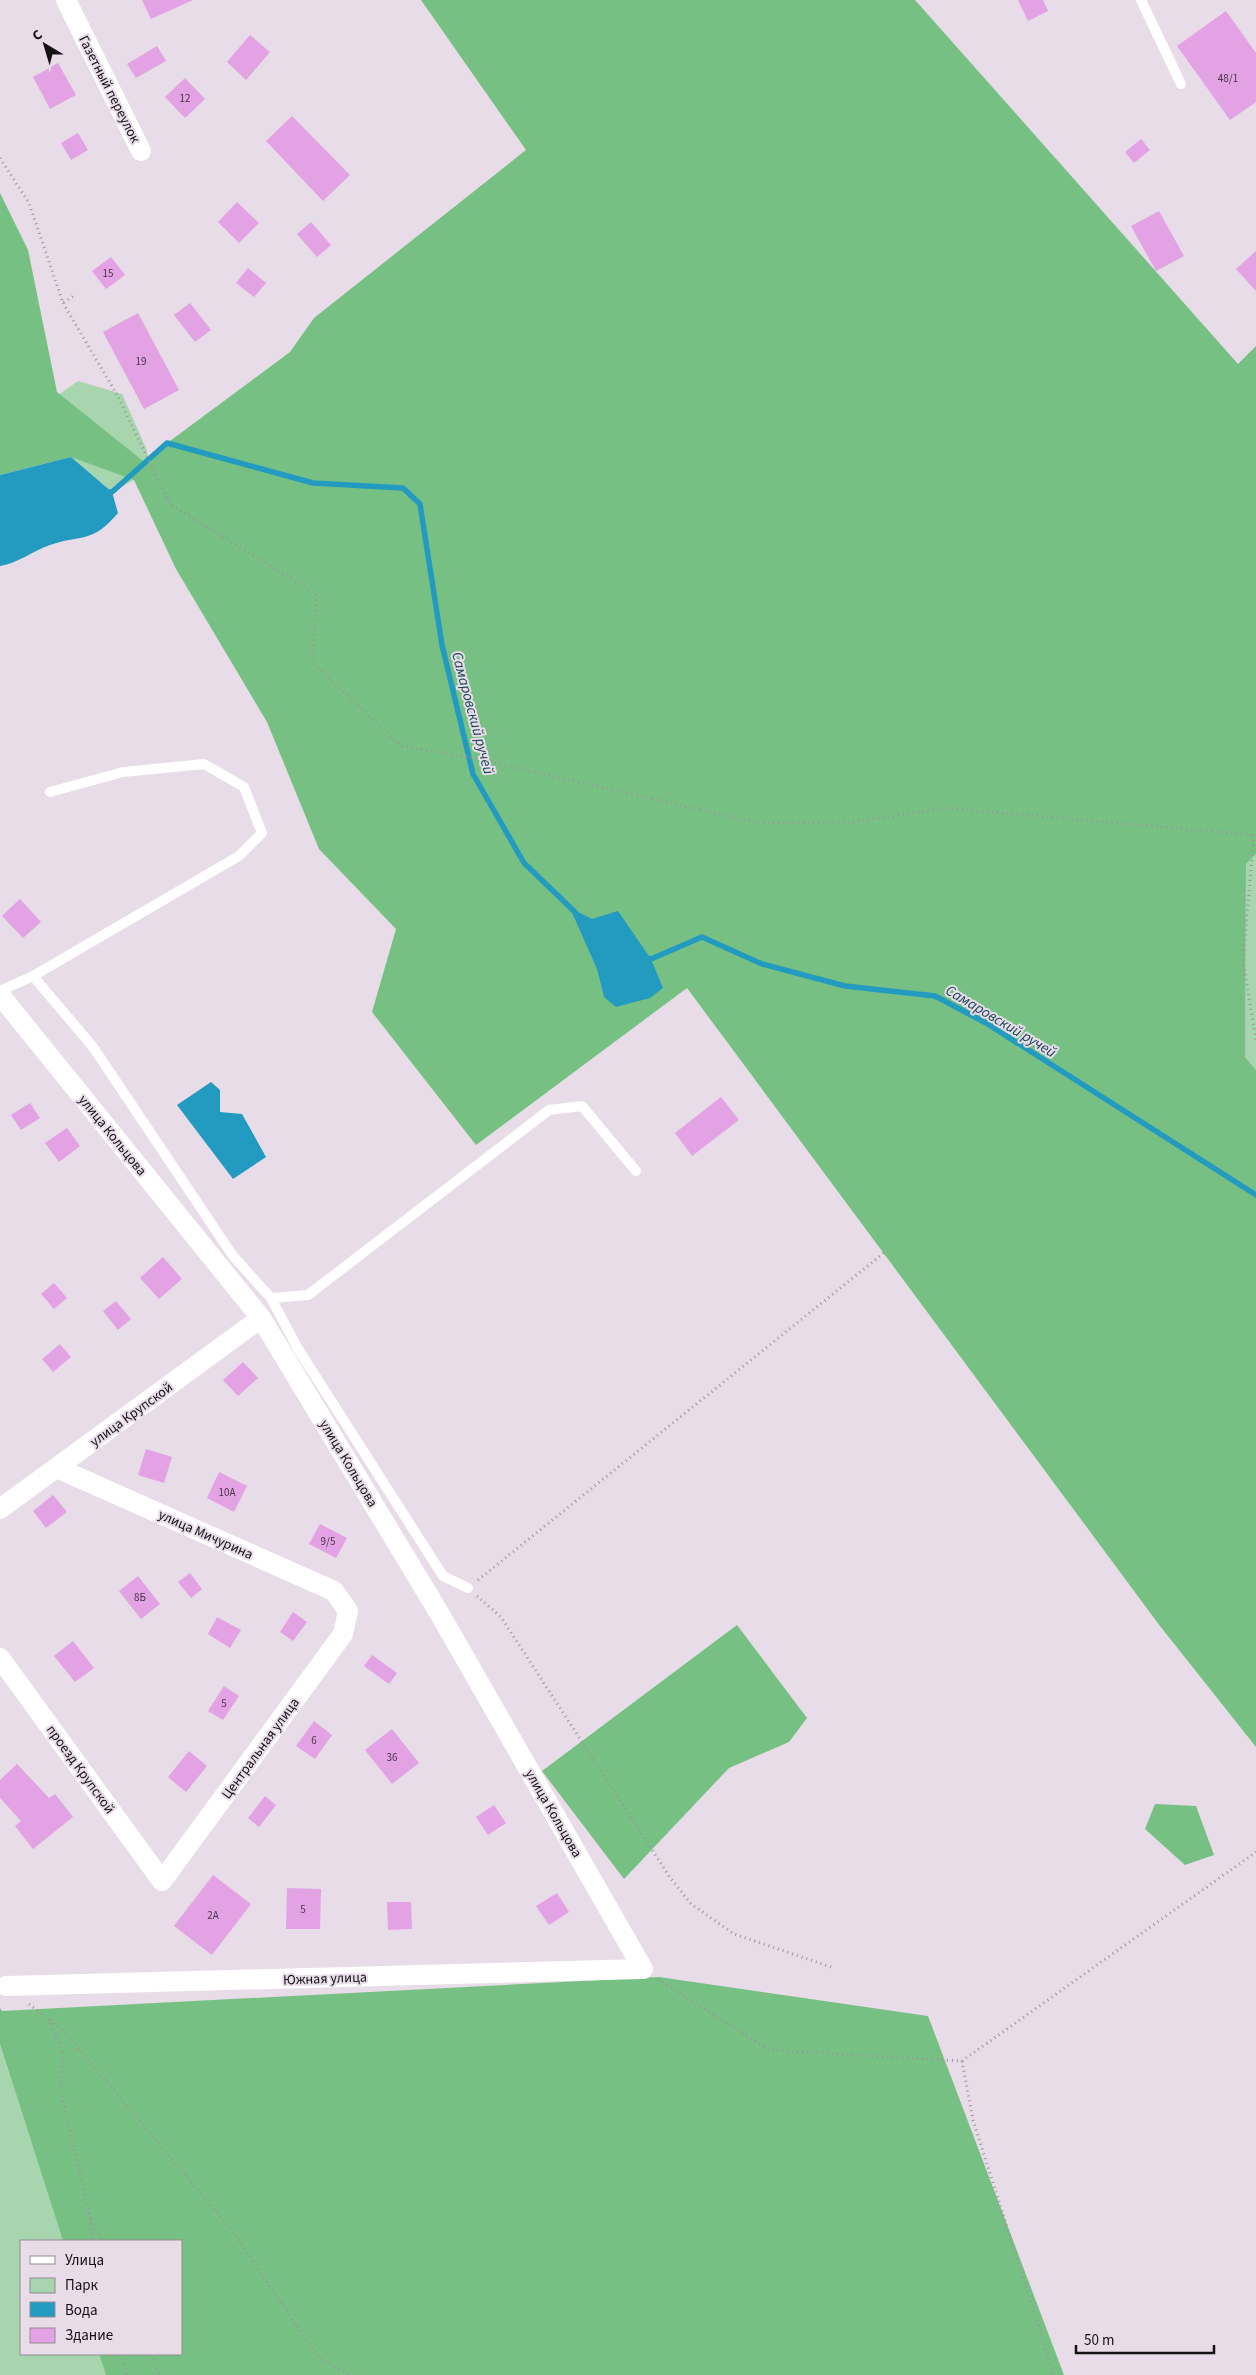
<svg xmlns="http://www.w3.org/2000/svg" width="1256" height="2375" font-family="'Source Sans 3',sans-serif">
  <rect width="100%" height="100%" fill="#e7dce7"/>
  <g fill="#a7d5ae">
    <polygon points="78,381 122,394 146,448 150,465 134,480 112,492 71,457 57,396"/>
    <polygon points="1256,854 1256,1070 1245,1057 1246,864"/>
    <polygon points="0,2044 63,2241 21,2241 21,2354 99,2354 106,2375 0,2375"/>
  </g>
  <g fill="#76c084">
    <polygon points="421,0 915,0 1238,364 1256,346 1256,854 1246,864 1245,1057 1256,1070 1256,1747 1160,1626 687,988 476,1145 372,1012 396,929 319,849 267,722 176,569 134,480 71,457 0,475 0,193 28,250 57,392 143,461 290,352 314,318 526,150"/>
    <polygon points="737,1625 807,1718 789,1742 729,1768 624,1879 542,1771"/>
    <polygon points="1155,1804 1196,1806 1214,1855 1185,1865 1145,1829"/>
    <polygon points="659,1977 928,2016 1064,2375 106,2375 99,2354 181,2354 181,2241 63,2241 0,2044 0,2008 2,2011"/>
  </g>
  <g fill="#239bc1">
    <path d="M71 457 112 492 118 513C92 544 82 534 50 545 32 551 19 563 0 566V475Z"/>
    <polygon points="570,908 592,919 618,911 651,959 663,988 650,998 616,1007 604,997 597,969"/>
    <polygon points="211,1082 220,1090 220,1112 242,1114 266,1157 233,1179 177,1105"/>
  </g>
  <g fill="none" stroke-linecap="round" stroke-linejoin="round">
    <g stroke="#239bc1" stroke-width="5.5">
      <polyline points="106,492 112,492 167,443 313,483 403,488 420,504 442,645 473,774 524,863 575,912"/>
      <polyline points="645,957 651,959 702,937 762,964 845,986 935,996 986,1023 1256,1195"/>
    </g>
  </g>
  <g fill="#e2a2e3">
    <polygon points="142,0 193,0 151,19"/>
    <polygon points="1018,0 1043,0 1048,11 1028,21"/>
    <polygon points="1226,11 1256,53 1256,102 1230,120 1177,46"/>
    <polygon points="250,35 270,52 246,80 227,62"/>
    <polygon points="157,46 166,61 136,78 127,64"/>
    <polygon points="58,63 76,95 50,109 33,77"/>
    <polygon points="185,78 205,99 185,118 165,97"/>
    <polygon points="292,116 350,175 323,201 266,141"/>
    <polygon points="78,133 88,150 71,160 61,143"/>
    <polygon points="1141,139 1150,150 1134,163 1125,152"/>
    <polygon points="237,202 259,223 239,243 218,222"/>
    <polygon points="1159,211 1184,256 1156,271 1131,226"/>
    <polygon points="311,222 331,245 317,257 297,234"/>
    <polygon points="1256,251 1256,291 1236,269"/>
    <polygon points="111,257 125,275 106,289 92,271"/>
    <polygon points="248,268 266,283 254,297 236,283"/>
    <polygon points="190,303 211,330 195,342 174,315"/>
    <polygon points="138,313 179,390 144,409 103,332"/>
    <polygon points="20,899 41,922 23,938 2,916"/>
    <polygon points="721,1097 739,1120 692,1156 675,1133"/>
    <polygon points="30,1103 40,1118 21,1130 11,1115"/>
    <polygon points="67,1128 80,1146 59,1162 45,1143"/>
    <polygon points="163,1257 182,1279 159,1299 140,1278"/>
    <polygon points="54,1283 67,1298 54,1309 41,1294"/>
    <polygon points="116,1301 131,1319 118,1330 103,1311"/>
    <polygon points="60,1344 71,1357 53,1372 42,1359"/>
    <polygon points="243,1362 258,1378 238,1396 223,1380"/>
    <polygon points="146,1449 172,1457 164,1483 138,1475"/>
    <polygon points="219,1472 247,1486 234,1512 207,1498"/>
    <polygon points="53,1495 67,1512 46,1528 33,1511"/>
    <polygon points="320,1524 347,1538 336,1558 309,1544"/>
    <polygon points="190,1573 202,1589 191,1598 178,1582"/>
    <polygon points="138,1576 160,1604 141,1619 119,1591"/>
    <polygon points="293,1612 307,1622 293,1641 280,1632"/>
    <polygon points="217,1617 241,1630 230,1648 208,1634"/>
    <polygon points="73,1641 94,1668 75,1682 54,1656"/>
    <polygon points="372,1655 397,1673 389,1684 364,1666"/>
    <polygon points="224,1686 239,1696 223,1720 208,1711"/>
    <polygon points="314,1721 332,1735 315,1759 296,1746"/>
    <polygon points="392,1729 419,1763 392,1784 365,1750"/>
    <polygon points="189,1751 207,1766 186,1792 168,1777"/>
    <polygon points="17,1764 49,1798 55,1794 73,1817 33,1849 15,1826 21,1821 0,1798 0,1780"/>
    <polygon points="265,1796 276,1805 259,1827 248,1818"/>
    <polygon points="494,1805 506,1823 488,1835 476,1817"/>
    <polygon points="213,1875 251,1904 212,1955 174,1926"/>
    <polygon points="287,1888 321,1889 320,1929 286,1929"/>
    <polygon points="557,1893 569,1912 549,1925 536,1906"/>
    <polygon points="387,1902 411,1902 412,1929 388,1930"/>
  </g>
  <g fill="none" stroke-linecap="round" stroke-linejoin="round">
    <g stroke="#9d949d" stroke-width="3" stroke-dasharray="1 4" stroke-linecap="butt">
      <polyline points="0,158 29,203 63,303 75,295"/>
      <polyline points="63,303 116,393 170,504 316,594 313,663 401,746 469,757 759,823 855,822 945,808 1256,835"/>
      <polyline points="1254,835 1243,961 1256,1040"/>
      <polyline points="478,1580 885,1252"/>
      <polyline points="477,1596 501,1617 669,1876 691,1904 734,1934 834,1968"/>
      <polyline points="658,1979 769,2050 962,2061 1256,1852"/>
      <polyline points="29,2004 50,2020 62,2052 61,2093 90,2216 92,2241"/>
      <polyline points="50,2020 68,2036 230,2228 319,2358 351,2375"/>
      <polyline points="962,2061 973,2120 1054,2375"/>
      <polyline points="91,2220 102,2241"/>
      <polyline points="121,2354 127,2375"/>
      <polyline points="151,2354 159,2375"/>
    </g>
    <g stroke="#fff" stroke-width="10">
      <polyline points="1141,0 1181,84"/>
      <polyline points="33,976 93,1047 233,1256 271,1298 298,1349 443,1576 468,1588"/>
      <polyline points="0,991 33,976 239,856 262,833 244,787 204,764 123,772 50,792"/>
      <polyline points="271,1298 308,1295 549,1110 582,1106 636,1171"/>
    </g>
    <g stroke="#fff" stroke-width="20">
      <polyline points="66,0 141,151"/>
      <polyline points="0,995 261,1318 438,1611 643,1969 6,1986"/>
      <polyline points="0,1509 261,1318"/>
      <polyline points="0,1658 162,1881 343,1634 348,1611 334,1591 57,1468"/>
    </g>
  </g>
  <g text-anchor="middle" stroke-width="4" stroke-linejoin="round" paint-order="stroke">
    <g font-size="11" fill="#483548">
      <text x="1228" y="82">48/1</text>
      <text x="185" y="102">12</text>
      <text x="108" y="277">15</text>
      <text x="141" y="365">19</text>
      <text x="227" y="1496">10А</text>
      <text x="328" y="1545">9/5</text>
      <text x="140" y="1601">8Б</text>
      <text x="224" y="1707">5</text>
      <text x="314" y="1744">6</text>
      <text x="392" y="1761">36</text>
      <text x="303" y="1913">5</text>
      <text x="213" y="1919">2А</text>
    </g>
    <g font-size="14" fill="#151115" stroke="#e7dce7">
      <text transform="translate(110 89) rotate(63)" y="5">Газетный переулок</text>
      <text transform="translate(113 1135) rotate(51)" y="5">улица Кольцова</text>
      <text transform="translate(131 1414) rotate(-36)" y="5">улица Крупской</text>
      <text transform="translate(349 1463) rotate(59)" y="5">улица Кольцова</text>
      <text transform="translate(206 1534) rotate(24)" y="5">улица Мичурина</text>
      <text transform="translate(260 1748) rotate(-54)" y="5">Центральная улица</text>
      <text transform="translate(81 1769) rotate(54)" y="5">проезд Крупской</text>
      <text transform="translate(554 1813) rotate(60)" y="5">улица Кольцова</text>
      <text transform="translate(325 1978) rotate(-2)" y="5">Южная улица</text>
    </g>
    <g font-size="15" font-style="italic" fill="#164556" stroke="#e7dce7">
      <text transform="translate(473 713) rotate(75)" y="5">Самаровский ручей</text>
      <text transform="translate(1001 1021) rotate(31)" y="5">Самаровский ручей</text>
    </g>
  </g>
  <rect x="20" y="2240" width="162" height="115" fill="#e7dce7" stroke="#938b93"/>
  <rect x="30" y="2256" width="25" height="8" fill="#ffffff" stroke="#938b93"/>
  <text x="65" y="2265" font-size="15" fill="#151115">Улица</text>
  <rect x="30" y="2278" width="25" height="15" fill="#a7d5ae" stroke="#938b93"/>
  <text x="65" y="2290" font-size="15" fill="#151115">Парк</text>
  <rect x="30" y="2302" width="25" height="15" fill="#239bc1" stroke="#938b93"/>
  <text x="65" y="2315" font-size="15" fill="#151115">Вода</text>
  <rect x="30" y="2328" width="25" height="15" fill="#e2a2e3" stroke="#938b93"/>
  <text x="65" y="2340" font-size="15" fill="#151115">Здание</text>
  <g transform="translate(45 45) rotate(322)" stroke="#e7dce7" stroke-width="4" paint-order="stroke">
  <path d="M0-4L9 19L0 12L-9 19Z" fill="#151115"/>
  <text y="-8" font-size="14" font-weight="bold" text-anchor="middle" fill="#151115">С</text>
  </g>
  <path d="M1076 2345v8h138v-8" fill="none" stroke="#151115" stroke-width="2.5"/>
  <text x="1084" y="2345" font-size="15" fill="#151115" stroke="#e7dce7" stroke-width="4" paint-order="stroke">50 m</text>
</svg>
